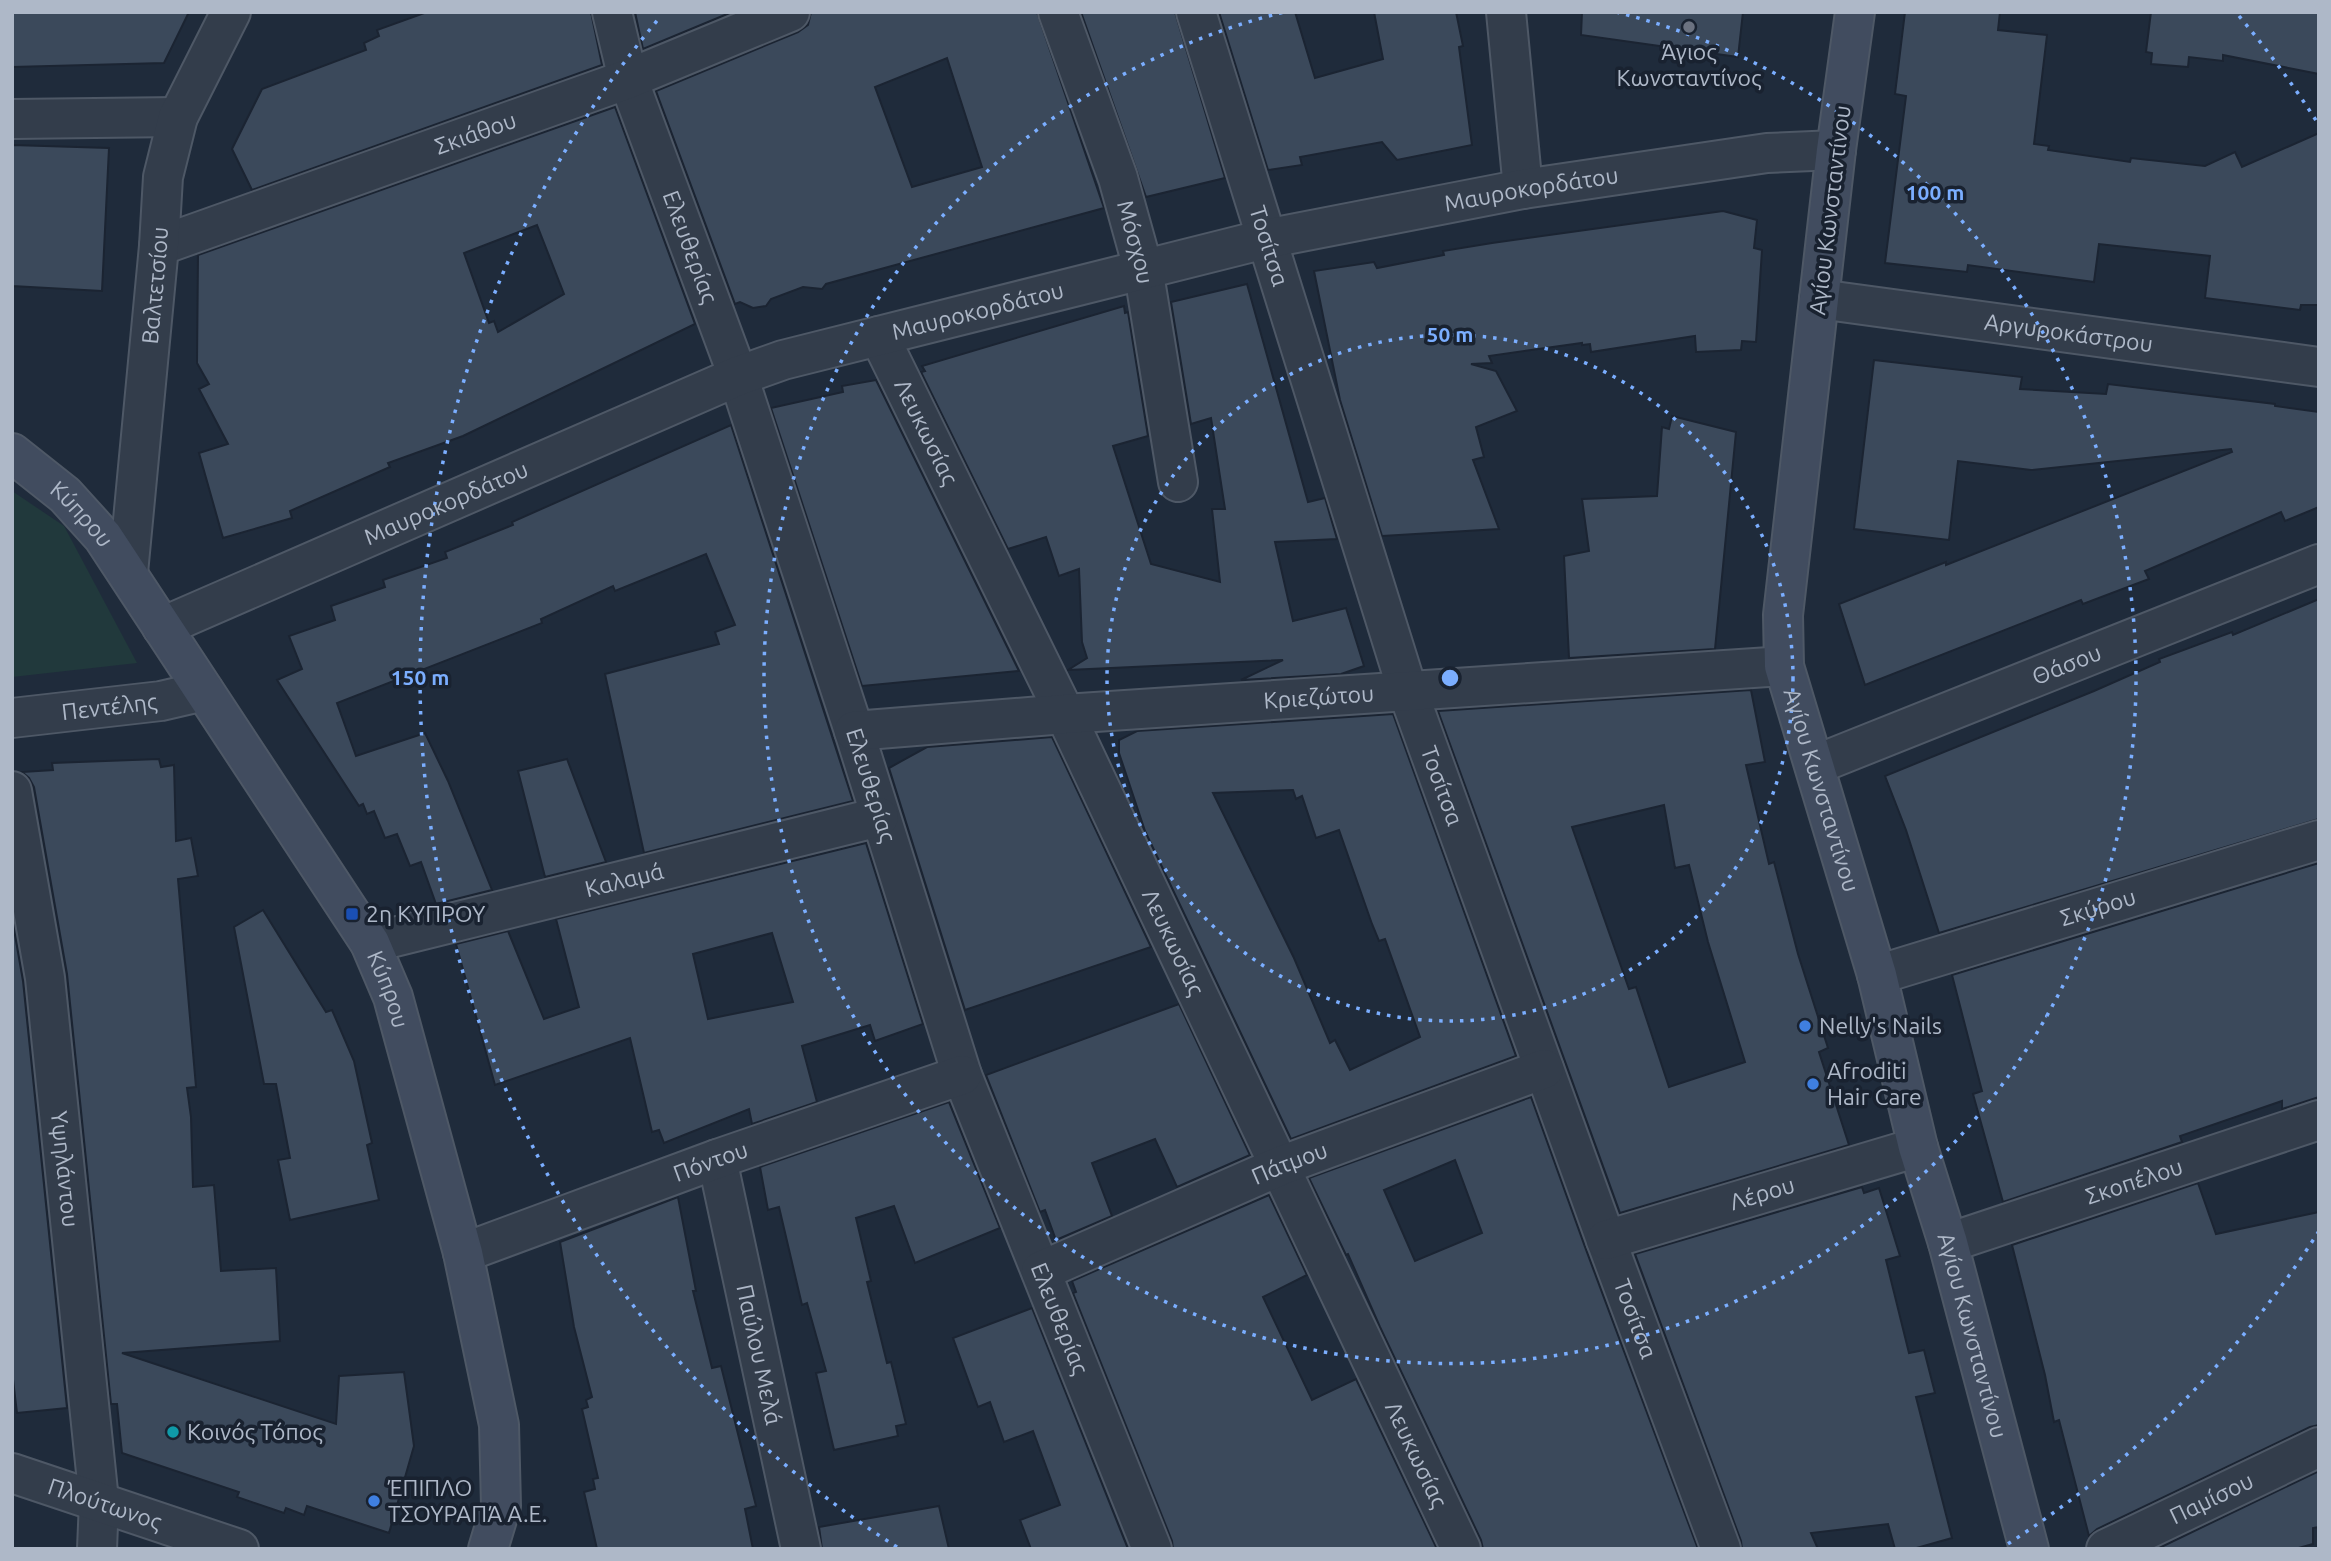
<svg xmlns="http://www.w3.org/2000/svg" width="2331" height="1561" font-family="Ubuntu,sans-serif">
  <rect width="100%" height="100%" fill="#1f2b3b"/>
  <polygon fill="#21393c" points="12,491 64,526 137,663 12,677"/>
  <g fill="#3b495b" stroke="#1b2432" stroke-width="2" fill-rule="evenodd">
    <polygon points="12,12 189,12 164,63 12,67"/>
    <polygon points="427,12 591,12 602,65 252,190 232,149 262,89 366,50 364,43 379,36 377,30"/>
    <polygon points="635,12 732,12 643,49"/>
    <path d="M811 12H1037L1104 208 826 284 822 289 803 287 771 299 766 306 753 308 740 302 735 304 656 91 798 32 808 25ZM947 58 982 167 912 187 875 87Z"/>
    <polygon points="1081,12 1175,12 1225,178 1146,197"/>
    <polygon points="1219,12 1295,12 1315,78 1383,59 1374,12 1456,12 1463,46 1459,47 1472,145 1397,160 1382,142 1300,157 1302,165 1268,170"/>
    <polygon points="1582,12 1743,12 1738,57 1581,35"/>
    <polygon points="1905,12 2000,12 1998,30 2047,35 2034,144 2049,146 2048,150 2130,162 2131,158 2205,166 2235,152 2242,167 2319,133 2319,305 2301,305 2300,310 2205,298 2210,256 2099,244 2094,282 1968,265 1967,272 1885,263 1906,96 1895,94"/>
    <polygon points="2151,12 2319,12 2319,74 2223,55 2223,61 2189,57 2188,67 2151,64 2152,53 2146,52"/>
    <path d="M615 107 695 324 463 436 388 463 390 467 290 511 292 518 223 538 199 453 228 444 199 389 209 384 197 363 198 255ZM537 225 564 294 498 332 494 321 489 323 464 253Z"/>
    <polygon points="12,145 109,148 102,291 12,286"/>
    <polygon points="1723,211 1757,220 1754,248 1762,250 1756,342 1742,341 1741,350 1696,352 1695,336 1591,352 1590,344 1582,345 1582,343 1489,356 1492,363 1471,364 1496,371 1517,411 1476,427 1484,457 1473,460 1499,529 1382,536 1340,400 1314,271 1374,262 1377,268 1444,255 1443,251 1492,243"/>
    <polygon points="1247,284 1308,502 1325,498 1337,539 1275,542 1293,621 1346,608 1364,666 1341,674 1241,680 1283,660 1068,670 1087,658 1082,642 1079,569 1059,576 1046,537 1008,549 921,372 925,371 922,366 1124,306 1125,313 1128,312 1148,436 1113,446 1151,564 1220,582 1212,509 1225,509 1211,418 1191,424 1171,302"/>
    <polygon points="1874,360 2022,377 2020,389 2106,394 2108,384 2275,404 2275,406 2319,412 2319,507 2285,521 2281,512 2145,571 2149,579 2083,604 2081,600 1865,685 1839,604 1946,562 1946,565 2232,452 2231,449 2031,470 1958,461 1949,540 1854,529"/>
    <polygon points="876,380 1019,671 862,686 771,408 843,392 842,386"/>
    <polygon points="1672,416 1736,432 1715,649 1569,658 1564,556 1589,551 1582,499 1657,496 1662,427 1669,429"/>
    <polygon points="731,425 853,801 644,853 605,674 719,644 715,632 735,625 706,554 615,591 613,586 541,619 542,623 337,703 356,756 425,733 448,781 492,890 436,904 421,862 410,866 397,834 385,838 374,811 367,814 363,804 359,806 277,680 302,669 289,636 335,620 331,606 385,587 383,580 447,558 445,552 513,525 512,522"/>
    <polygon points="2319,599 2319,819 1939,933 1906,830 1885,776 2094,691 2160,662 2159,659 2232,632 2233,635"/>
    <path d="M1751 690 1765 762 1746 765 1769 864 1774 862 1798 954 1828 1048 1819 1052 1849 1145 1620 1213 1438 711ZM1664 805 1675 868 1689 865 1708 942 1745 1062 1669 1087 1636 987 1629 989 1572 827Z"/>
    <path d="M1393 714 1516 1056 1291 1139 1145 831 1119 753V740L1137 731ZM1293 790 1296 799 1302 796 1316 838 1339 830 1372 924 1379 941 1385 939 1420 1037 1350 1070 1335 1040 1330 1043 1294 958 1213 793Z"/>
    <polygon points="1052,737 1151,947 965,1010 889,768 927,747"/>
    <polygon points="159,759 161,767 174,765 176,841 191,838 198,876 178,879 196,1087 187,1088 191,1117 193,1187 214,1185 221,1271 276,1268 280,1341 122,1353 336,1424 339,1376 404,1372 414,1446 389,1533 307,1506 304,1515 286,1508 284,1513 237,1497 239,1492 122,1453 117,1404 111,1404 67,974 34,787 29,778 22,772 53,770 52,763"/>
    <polygon points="567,759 606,862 545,877 518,771"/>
    <path d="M866 843 923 1024 875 1041 870 1025 802 1046 817 1102 752 1124 749 1109 664 1143 659 1130 652 1132 630 1038 495 1085 456 944 508 931 544 1019 579 1007 556 919ZM772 933 793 1002 708 1019 693 954Z"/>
    <polygon points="2319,863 2319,1097 2282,1109 2282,1101 2180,1136 2182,1142 2003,1202 1973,1094 1982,1091 1952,975"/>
    <polygon points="263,910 326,1012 332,1010 354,1061 372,1143 367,1145 379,1200 290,1220 278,1160 290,1158 276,1084 264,1084 234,927"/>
    <polygon points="12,918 23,981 67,1408 17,1413 12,1371"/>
    <polygon points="1179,1004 1250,1155 1177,1187 1155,1139 1092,1163 1112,1216 1056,1240 1045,1210 1040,1212 986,1075"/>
    <path d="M1531 1097 1585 1247 1698 1549H1483L1481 1540 1380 1327 1348 1254 1346 1255 1309 1178ZM1455 1160 1482 1233 1415 1261 1384 1190Z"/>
    <polygon points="949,1102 1000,1228 915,1263 894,1206 856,1218 871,1281 867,1282 887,1363 891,1362 906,1424 896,1426 898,1436 834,1450 816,1373 826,1371 807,1303 802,1305 779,1207 768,1210 760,1167"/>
    <polygon points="2198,1183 2216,1234 2319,1212 2319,1425 2310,1427 2097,1529 2089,1536 2059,1420 2054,1422 2045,1375 2012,1245"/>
    <polygon points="1862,1187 1864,1193 1879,1188 1900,1256 1886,1260 1909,1353 1924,1350 1935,1393 1916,1397 1952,1538 1913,1549 1895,1549 1888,1524 1811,1533 1818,1549 1742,1549 1741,1541 1635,1254"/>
    <polygon points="1269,1195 1307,1275 1263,1297 1312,1400 1356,1379 1437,1549 1173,1549 1172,1541 1073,1293 1076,1292 1072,1281"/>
    <polygon points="678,1197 696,1291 693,1291 712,1368 721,1366 756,1506 745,1509 753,1549 597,1549 584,1492 595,1489 593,1479 598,1478 582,1409 588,1407 586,1400 592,1397 574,1327 560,1242"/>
    <polygon points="1032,1308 1128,1549 1031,1549 1020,1520 1060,1505 1033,1431 1004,1442 990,1402 978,1407 953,1338"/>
    <polygon points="2319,1471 2319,1527 2313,1528 2313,1544 2295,1549 2157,1549"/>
    <polygon points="939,1506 949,1549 822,1549 819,1527"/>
  </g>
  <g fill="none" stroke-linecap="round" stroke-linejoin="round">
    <defs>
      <g id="street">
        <path id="s1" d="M612 12 628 79 738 376 854 731 962 1075 1152 1549"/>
        <path id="s2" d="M1058 12 1118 178 1143 268 1178 482"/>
        <path id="s3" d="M1196 12 1408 692 1606 1240 1721 1549"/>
        <polyline points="1506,12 1523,189"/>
        <polyline points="12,119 178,117"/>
        <path id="s4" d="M159 246 628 79 790 12"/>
        <path id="s5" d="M1819 299 2319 367"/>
        <path id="s6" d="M879 336 1065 714 1461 1549"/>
        <path id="s7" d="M128 573 159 246 163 177 178 117 231 12"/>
        <path id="s8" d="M162 627 738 376 783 360 1265 239 1523 189 1767 153 1836 150"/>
        <path id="s9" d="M12 718 161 701 204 691"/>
        <path id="s10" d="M854 731 1065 714 1784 666"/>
        <path id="s11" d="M1815 765 2319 564"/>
        <path id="s12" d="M12 791 45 978 99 1501 97 1549"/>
        <path id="s13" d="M370 943 879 817"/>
        <path id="s14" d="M1877 975 2319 840"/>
        <path id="s15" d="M717 1159 801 1549"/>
        <path id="s16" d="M1606 1240 1918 1147"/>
        <path id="s17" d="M1948 1243 2319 1120"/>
        <path id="s18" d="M463 1253 717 1159 962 1075"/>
        <path id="s19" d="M1041 1271 1280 1166 1544 1069"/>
        <path id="s20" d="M12 1473 239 1549"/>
        <path id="s21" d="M2106 1549 2319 1447"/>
      </g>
      <g id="secondary">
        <path id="s22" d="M1855 12 1836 150 1783 615 1784 666 1877 975 1918 1147 1948 1243 2029 1549"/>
        <path id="s23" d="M12 453 65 495 103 537 370 943 393 997 463 1253 499 1425 501 1506 488 1549"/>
      </g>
    </defs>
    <use href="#street" stroke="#4e5866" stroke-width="42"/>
    <use href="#secondary" stroke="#4e5866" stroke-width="42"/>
    <use href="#street" stroke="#333d4b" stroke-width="38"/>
    <use href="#secondary" stroke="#414c5f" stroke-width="38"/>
  </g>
  <g fill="none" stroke="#7baeff" stroke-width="3.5" stroke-dasharray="3.5 7">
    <circle cx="1450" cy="678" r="343"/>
    <path d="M1616 12A686 686 0 1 1 1284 12"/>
    <path d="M2319 1231A1030 1030 0 0 1 2003 1547M897 1547A1030 1030 0 0 1 661 16M2239 16A1030 1030 0 0 1 2319 125"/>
  </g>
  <circle fill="#6b7280" stroke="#192230" stroke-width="2.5" cx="1689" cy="27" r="7"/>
  <rect fill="#1a4fb4" stroke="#192230" stroke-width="2.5" x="345" y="907" width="14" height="14" rx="3.5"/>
  <g fill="#3f7fe0" stroke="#192230" stroke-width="2.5">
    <circle cx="1805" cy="1026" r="7"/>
    <circle cx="1813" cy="1084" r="7"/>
    <circle cx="374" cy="1501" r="7"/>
  </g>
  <circle fill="#0f9aa8" stroke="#192230" stroke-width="2.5" cx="173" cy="1432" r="7"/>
  <g text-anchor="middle" stroke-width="7" stroke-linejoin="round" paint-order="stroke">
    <g font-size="23" fill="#aeb8c8" stroke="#192230" text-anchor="start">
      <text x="1689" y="60" text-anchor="middle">Άγιος<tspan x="1689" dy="26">Κωνσταντίνος</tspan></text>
      <text x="366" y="922">2η ΚΥΠΡΟΥ</text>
      <text x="1819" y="1034">Nelly's Nails</text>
      <text x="1827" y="1079">Afroditi<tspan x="1827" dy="26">Hair Care</tspan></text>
      <text x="187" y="1440">Κοινός Τόπος</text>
      <text x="388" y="1496">ΈΠΙΠΛΟ<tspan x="388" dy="26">ΤΣΟΥΡΑΠΆ Α.Ε.</tspan></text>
    </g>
    <g font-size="23" fill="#aeb8c8" stroke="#192230">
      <text dy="8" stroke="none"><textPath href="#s4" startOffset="336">Σκιάθου</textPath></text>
      <text dy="8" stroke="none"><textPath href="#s8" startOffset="1444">Μαυροκορδάτου</textPath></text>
      <text transform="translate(1830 210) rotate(-83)" y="8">Αγίου Κωνσταντίνου</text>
      <text dy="8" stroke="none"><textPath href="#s2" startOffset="243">Μόσχου</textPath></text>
      <text dy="8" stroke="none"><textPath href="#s1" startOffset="248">Ελευθερίας</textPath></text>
      <text dy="8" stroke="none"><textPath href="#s3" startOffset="245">Τοσίτσα</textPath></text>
      <text dy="8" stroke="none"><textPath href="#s7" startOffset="289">Βαλτετσίου</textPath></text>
      <text dy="8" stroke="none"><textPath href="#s8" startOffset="877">Μαυροκορδάτου</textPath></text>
      <text dy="8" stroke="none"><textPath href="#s5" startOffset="252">Αργυροκάστρου</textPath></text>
      <text dy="8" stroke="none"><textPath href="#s6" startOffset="107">Λευκωσίας</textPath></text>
      <text dy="8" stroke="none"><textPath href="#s8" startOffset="310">Μαυροκορδάτου</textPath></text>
      <text dy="8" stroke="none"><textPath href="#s23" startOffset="93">Κύπρου</textPath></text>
      <text dy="8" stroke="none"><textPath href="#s11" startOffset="271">Θάσου</textPath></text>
      <text dy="8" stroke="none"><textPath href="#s10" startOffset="466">Κριεζώτου</textPath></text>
      <text dy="8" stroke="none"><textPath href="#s9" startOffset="98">Πεντέλης</textPath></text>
      <text dy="8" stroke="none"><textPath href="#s1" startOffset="816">Ελευθερίας</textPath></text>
      <text dy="8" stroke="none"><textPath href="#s3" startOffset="812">Τοσίτσα</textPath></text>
      <text dy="8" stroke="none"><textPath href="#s22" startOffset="788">Αγίου Κωνσταντίνου</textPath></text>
      <text dy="8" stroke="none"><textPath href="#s13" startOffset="262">Καλαμά</textPath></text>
      <text dy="8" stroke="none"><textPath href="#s14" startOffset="231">Σκύρου</textPath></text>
      <text dy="8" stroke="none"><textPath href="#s6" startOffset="674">Λευκωσίας</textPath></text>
      <text dy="8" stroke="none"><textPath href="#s23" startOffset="660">Κύπρου</textPath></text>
      <text dy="8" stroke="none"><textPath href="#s18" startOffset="264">Πόντου</textPath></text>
      <text dy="8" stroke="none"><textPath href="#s19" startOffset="271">Πάτμου</textPath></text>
      <text dy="8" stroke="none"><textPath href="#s12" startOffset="382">Υψηλάντου</textPath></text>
      <text dy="8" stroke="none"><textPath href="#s17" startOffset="196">Σκοπέλου</textPath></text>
      <text dy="8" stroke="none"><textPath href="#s16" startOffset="163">Λέρου</textPath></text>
      <text dy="8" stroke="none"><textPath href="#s1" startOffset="1382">Ελευθερίας</textPath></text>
      <text dy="8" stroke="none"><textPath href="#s3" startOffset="1379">Τοσίτσα</textPath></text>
      <text dy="8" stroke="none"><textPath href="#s22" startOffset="1354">Αγίου Κωνσταντίνου</textPath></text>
      <text dy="8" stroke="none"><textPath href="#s15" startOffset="200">Παύλου Μελά</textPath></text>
      <text dy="8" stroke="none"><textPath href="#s6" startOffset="1241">Λευκωσίας</textPath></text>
      <text dy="8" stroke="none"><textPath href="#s21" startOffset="117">Παμίσου</textPath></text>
      <text dy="8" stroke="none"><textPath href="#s20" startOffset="98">Πλούτωνος</textPath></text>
    </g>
  </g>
  <circle cx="1450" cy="678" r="10" fill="#7baeff" stroke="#192230" stroke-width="3.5"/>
  <g font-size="21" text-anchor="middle" font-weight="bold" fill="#7baeff" stroke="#192230" stroke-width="7" stroke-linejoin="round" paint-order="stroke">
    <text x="1935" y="200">100 m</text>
    <text x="1450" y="342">50 m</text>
    <text x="420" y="685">150 m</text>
  </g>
  <rect width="2331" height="1561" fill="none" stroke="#aeb8c8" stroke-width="28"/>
</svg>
